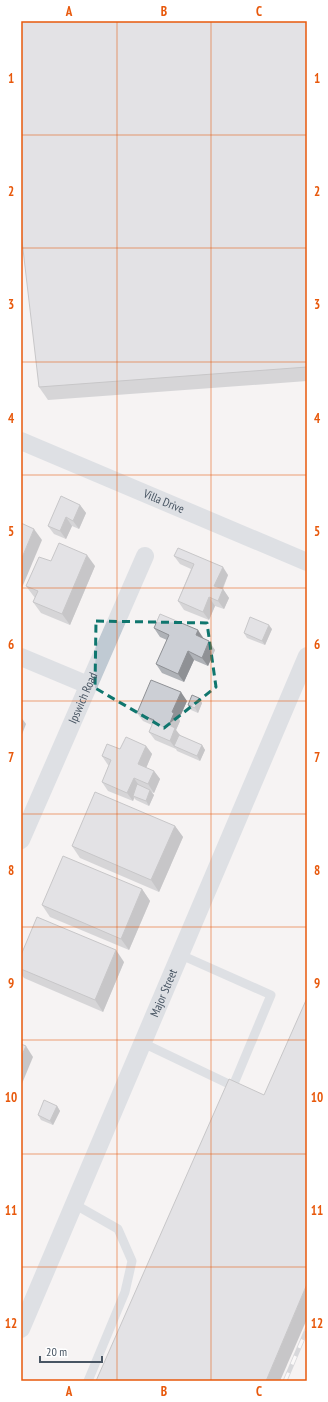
<svg xmlns="http://www.w3.org/2000/svg" width="328" height="1402" font-family="'PT Sans Narrow',sans-serif">
  <rect width="100%" height="100%" fill="#f5f3f3"/>
  <g fill="none" stroke-linecap="round" stroke-linejoin="round">
    <g stroke="#c0cad3" stroke-width="9">
      <polyline points="143,1043 233,1086 271,995 181,955"/>
      <polyline points="74,1204 118,1229 132,1261 125,1292 88,1381"/>
    </g>
    <g stroke="#c0cad3" stroke-width="18">
      <path id="s1" d="M21 441 307 562"/>
      <polyline points="21,657 88,685"/>
      <path id="s2" d="M21 840 145 556"/>
      <path id="s3" d="M21 1329 307 656"/>
    </g>
    <defs>
      <polyline id="rail" points="285,1381 307,1329"/>
    </defs>
    <use href="#rail" stroke="#b4b8be" stroke-width="4.5"/>
    <use href="#rail" stroke="#fff" stroke-width="3" stroke-dasharray="9" stroke-linecap="butt"/>
  </g>
  <g fill="#afb2b7">
    <polygon points="307,21 307,381 48,400 39,387"/>
    <polygon points="80,505 86,513 79,529 72,526 66,539 54,534 48,526"/>
    <polygon points="174,556 228,575 223,589 229,598 224,609 215,606 209,620 184,610 178,601 191,569 180,564"/>
    <polygon points="51,561 95,566 70,625 41,613 33,602 35,598 26,586"/>
    <polygon points="154,628 204,639 215,650 208,666 194,660 184,682 162,673 156,664 167,640 160,637"/>
    <polygon points="272,629 265,645 247,638 244,633"/>
    <polygon points="199,698 202,703 198,713 191,710 188,705"/>
    <polygon points="187,701 179,719 180,721 176,730 181,736 202,745 205,750 200,761 177,751 176,749 155,740 149,732 152,725 143,721 137,713"/>
    <polygon points="146,746 152,754 146,768 154,771 160,779 154,793 151,792 154,795 149,806 136,800 134,798 133,801 108,791 102,782 109,765 108,765 102,756 120,749"/>
    <polygon points="175,826 183,837 159,892 80,858 72,846"/>
    <polygon points="142,889 150,901 129,950 50,917 42,905"/>
    <polygon points="21,955 124,962 103,1012 24,978 21,974"/>
    <polygon points="57,1106 60,1111 53,1125 41,1120 38,1115"/>
  </g>
  <g fill="#8f9195">
    <polygon points="80,505 86,513 79,529 73,521"/>
    <polygon points="66,517 72,526 66,539 60,531"/>
    <polygon points="34,529 42,540 21,590 21,560"/>
    <polygon points="87,555 95,566 70,625 62,614"/>
    <polygon points="223,567 228,575 220,594 214,586"/>
    <polygon points="223,589 229,598 224,609 218,601"/>
    <polygon points="209,597 215,606 209,620 203,612"/>
    <polygon points="269,625 272,629 265,645 262,641"/>
    <polygon points="198,630 204,639 196,635"/>
    <polygon points="209,641 215,650 208,666 202,658"/>
    <polygon points="188,651 194,660 184,682 178,674"/>
    <polygon points="181,692 187,701 179,719 180,721 176,730 181,737 174,746 176,749 170,741 169,725 172,712"/>
    <polygon points="199,698 202,703 198,713 195,708"/>
    <polygon points="21,717 26,724 21,737"/>
    <polygon points="202,745 205,750 200,761 197,756"/>
    <polygon points="146,746 152,754 144,773 138,764"/>
    <polygon points="154,771 160,779 154,793 148,784"/>
    <polygon points="134,778 140,787 133,796 134,798 133,801 127,793"/>
    <polygon points="150,790 154,795 149,806 146,801"/>
    <polygon points="175,826 183,837 159,892 151,880"/>
    <polygon points="142,889 150,901 129,950 121,939"/>
    <polygon points="116,950 124,962 103,1012 95,1000"/>
    <polygon points="26,1046 33,1057 21,1086 21,1057"/>
    <polygon points="57,1106 60,1111 53,1125 50,1121"/>
    <polygon points="307,1284 307,1319 280,1381 266,1381"/>
  </g>
  <g fill="#cccfd5" stroke="#8f9195">
    <polygon points="21,21 307,21 307,367 39,387 21,232"/>
    <polygon points="61,496 80,505 73,521 66,517 60,531 48,526"/>
    <polygon points="21,523 34,529 21,560"/>
    <polygon points="59,543 87,555 62,614 33,602 38,591 26,586 39,557 51,561"/>
    <polygon points="178,548 223,567 214,586 223,589 218,601 209,597 203,612 178,601 194,564 174,556"/>
    <polygon points="160,614 198,630 196,635 209,641 202,658 188,651 178,674 156,664 169,635 154,628"/>
    <polygon points="250,617 269,625 262,641 244,633"/>
    <polygon points="151,680 181,692 172,712 174,713 169,725 175,728 170,741 149,732 154,720 137,713"/>
    <polygon points="192,695 199,698 195,708 188,705"/>
    <polygon points="179,735 202,745 197,756 174,746"/>
    <polygon points="126,737 146,746 138,764 154,771 148,784 134,778 127,793 102,782 111,760 102,756 107,744 120,749"/>
    <polygon points="137,784 150,790 146,801 133,796"/>
    <polygon points="95,792 175,826 151,880 72,846"/>
    <polygon points="63,856 142,889 121,939 42,905"/>
    <polygon points="37,917 116,950 95,1000 21,969 21,955"/>
    <polygon points="307,998 307,1284 266,1381 96,1381 229,1079 264,1095"/>
    <polygon points="21,1044 26,1046 21,1057"/>
    <polygon points="44,1100 57,1106 50,1121 38,1115"/>
  </g>
  <path d="M0 0H328V1402H0ZM96 621 207 623 216 687 164 728 95 688Z" fill="#f5f3f3" fill-opacity=".55" fill-rule="evenodd"/>
  <path fill="none" stroke="#0f766e" stroke-width="3" stroke-dasharray="8 5" stroke-linejoin="round" d="M96 621 207 623 216 687 164 728 95 688Z"/>
  <path fill="none" stroke="#e8590c" stroke-width="1" stroke-opacity="0.55" d="M117 21V1381M211 21V1381M21 135H307M21 248H307M21 362H307M21 475H307M21 588H307M21 701H307M21 814H307M21 927H307M21 1040H307M21 1154H307M21 1267H307"/>
  <g text-anchor="middle" stroke-width="4" stroke-linejoin="round" paint-order="stroke">
    <g font-size="12" fill="#485563" stroke="#fff">
      <text dy="4" stroke="none"><textPath href="#s1" startOffset="155">Villa Drive</textPath></text>
      <text dy="4" stroke="none"><textPath href="#s2" startOffset="155">Ipswich Road</textPath></text>
      <text dy="4" stroke="none"><textPath href="#s3" startOffset="365">Major Street</textPath></text>
    </g>
  </g>
  <rect width="328" height="1402" fill="none" stroke="#ffffff" stroke-width="44"/>
  <path d="M40 1356v6h62v-6" fill="none" stroke="#485563" stroke-width="2"/>
  <text x="46" y="1356" font-size="12" fill="#485563" stroke="#ffffff" stroke-width="3" paint-order="stroke">20 m</text>
  <rect x="22" y="22" width="284" height="1358" fill="none" stroke="#e8590c" stroke-width="1.5"/>
  <g font-size="13" text-anchor="middle" font-weight="bold" fill="#e8590c">
    <text x="69" y="16">A</text>
    <text x="164" y="16">B</text>
    <text x="259" y="16">C</text>
    <text x="11" y="83">1</text>
    <text x="317" y="83">1</text>
    <text x="11" y="196">2</text>
    <text x="317" y="196">2</text>
    <text x="11" y="309">3</text>
    <text x="317" y="309">3</text>
    <text x="11" y="423">4</text>
    <text x="317" y="423">4</text>
    <text x="11" y="536">5</text>
    <text x="317" y="536">5</text>
    <text x="11" y="649">6</text>
    <text x="317" y="649">6</text>
    <text x="11" y="762">7</text>
    <text x="317" y="762">7</text>
    <text x="11" y="875">8</text>
    <text x="317" y="875">8</text>
    <text x="11" y="988">9</text>
    <text x="317" y="988">9</text>
    <text x="11" y="1102">10</text>
    <text x="317" y="1102">10</text>
    <text x="11" y="1215">11</text>
    <text x="317" y="1215">11</text>
    <text x="11" y="1328">12</text>
    <text x="317" y="1328">12</text>
    <text x="69" y="1396">A</text>
    <text x="164" y="1396">B</text>
    <text x="259" y="1396">C</text>
  </g>
</svg>
